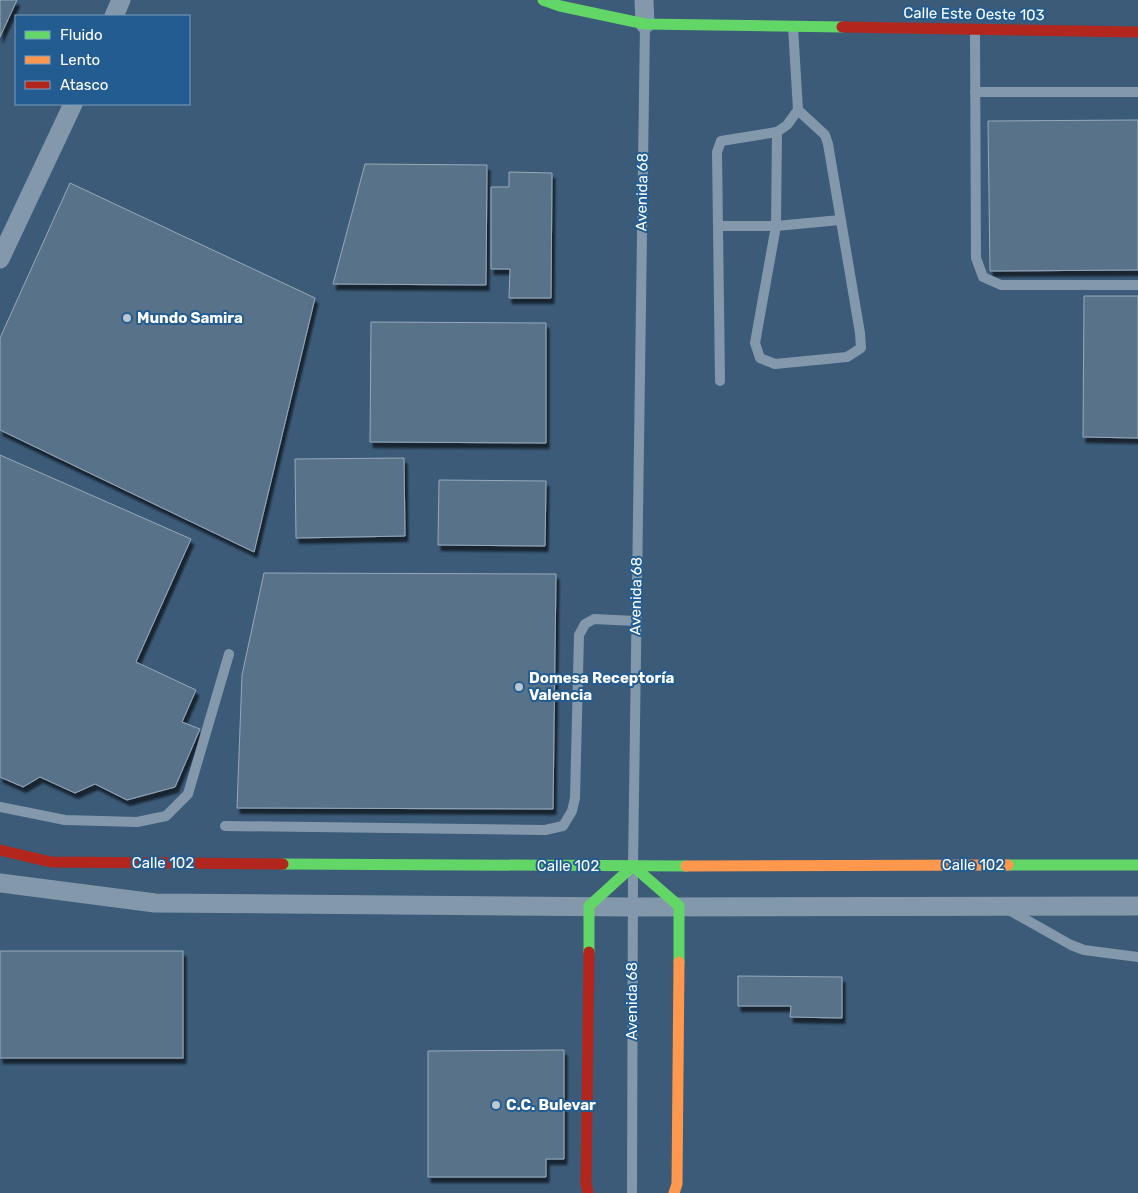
<svg xmlns="http://www.w3.org/2000/svg" width="1138" height="1193" font-family="Rubik,sans-serif">
  <defs>
    <filter id="shadow"><feDropShadow dx="3" dy="5.5" stdDeviation="1" flood-color="#0009"/></filter>
  </defs>
  <rect width="100%" height="100%" fill="#3b5b78"/>
  <g fill="#597289" stroke="#97a9b9" filter="url(#shadow)">
    <polygon points="0,0 17,0 0,37"/>
    <polygon points="1138,120 1138,270 990,271 988,121"/>
    <polygon points="365,164 487,165 486,285 333,284"/>
    <polygon points="509,172 552,173 551,298 509,298 510,269 491,269 491,187 509,187"/>
    <polygon points="70,183 315,298 254,552 0,430 0,338"/>
    <polygon points="1084,296 1138,296 1138,438 1083,437"/>
    <polygon points="371,322 546,323 546,443 370,442"/>
    <polygon points="0,455 191,539 136,662 196,690 182,722 200,729 175,787 127,800 95,784 75,793 40,777 23,787 0,777"/>
    <polygon points="404,458 405,536 296,538 295,459"/>
    <polygon points="439,480 546,481 545,546 438,545"/>
    <polygon points="264,573 556,574 553,809 237,808 242,675"/>
    <rect x="0" y="951" width="183" height="107"/>
    <polygon points="738,976 842,977 842,1018 790,1017 791,1006 738,1006"/>
    <polygon points="564,1050 564,1159 546,1159 546,1177 428,1177 428,1051"/>
  </g>
  <g fill="none" stroke-linecap="round" stroke-linejoin="round">
    <g stroke="#8398ab" stroke-width="10">
      <polyline points="975,30 976,258 983,277 1001,285 1138,285"/>
      <polyline points="975,92 1138,92"/>
      <polyline points="777,132 776,226 755,343 760,358 775,364 847,357 861,348 860,333 828,144 825,135 798,110 793,27"/>
      <polyline points="718,226 776,226 840,220"/>
      <polyline points="720,381 717,152 721,141 777,132 787,125 798,110"/>
      <polyline points="0,807 65,820 137,822 166,816 188,794 229,654"/>
      <polyline points="225,826 545,830 563,826 572,811 575,798 579,635 585,624 594,619 636,621"/>
      <polyline points="1007,909 1071,945 1084,950 1138,957"/>
      <polyline points="632,1193 633,866 645,24"/>
    </g>
    <g stroke="#8398ab" stroke-width="19">
      <polyline points="644,0 645,24"/>
      <polyline points="114,16 121,0"/>
      <polyline points="0,259 73,104"/>
      <polyline points="0,883 155,903 632,907 1138,906"/>
    </g>
    <g stroke="#63d668" stroke-width="11">
      <polyline points="543,0 560,6 645,24 842,27"/>
      <polyline points="283,864 686,866"/>
      <polyline points="1008,865 1138,865"/>
      <polyline points="589,952 589,906 633,866 679,906 679,962"/>
    </g>
    <g stroke="#ff974d" stroke-width="11">
      <polyline points="686,866 1008,865"/>
      <polyline points="674,1193 677,1184 679,962"/>
    </g>
    <g stroke="#b3261e" stroke-width="11">
      <polyline points="842,27 1138,32"/>
      <polyline points="0,850 51,862 283,864"/>
      <polyline points="588,1193 586,1184 589,952"/>
    </g>
  </g>
  <g fill="#bac6d0" stroke="#225c91" stroke-width="2">
    <circle cx="127" cy="318" r="5"/>
    <circle cx="519" cy="687" r="5"/>
    <circle cx="496" cy="1105" r="5"/>
  </g>
  <g text-anchor="middle" stroke-width="4" stroke-linejoin="round" paint-order="stroke">
    <g font-size="15" fill="#fff" stroke="#225c91">
      <text transform="translate(974 14) rotate(1)" y="5">Calle Este Oeste 103</text>
      <text transform="translate(642 192) rotate(-89)" y="5">Avenida 68</text>
      <text transform="translate(636 596) rotate(-89)" y="5">Avenida 68</text>
      <text x="163" y="868">Calle 102</text>
      <text x="973" y="870">Calle 102</text>
      <text x="568" y="871">Calle 102</text>
      <text transform="translate(632 1001) rotate(-90)" y="5">Avenida 68</text>
    </g>
    <g font-size="15" font-weight="bold" fill="#fff" stroke="#225c91" text-anchor="start">
      <text x="137" y="323">Mundo Samira</text>
      <text x="529" y="683">Domesa Receptoría<tspan x="529" dy="17">Valencia</tspan></text>
      <text x="506" y="1110">C.C. Bulevar</text>
    </g>
  </g>
  <rect x="15" y="15" width="175" height="90" fill="#225c91" stroke="#7a9dbd"/>
  <rect x="25" y="31" width="25" height="8" fill="#63d668" stroke="#7a9dbd"/>
  <text x="60" y="40" font-size="15" fill="#ffffff">Fluido</text>
  <rect x="25" y="56" width="25" height="8" fill="#ff974d" stroke="#7a9dbd"/>
  <text x="60" y="65" font-size="15" fill="#ffffff">Lento</text>
  <rect x="25" y="81" width="25" height="8" fill="#b3261e" stroke="#7a9dbd"/>
  <text x="60" y="90" font-size="15" fill="#ffffff">Atasco</text>
</svg>
